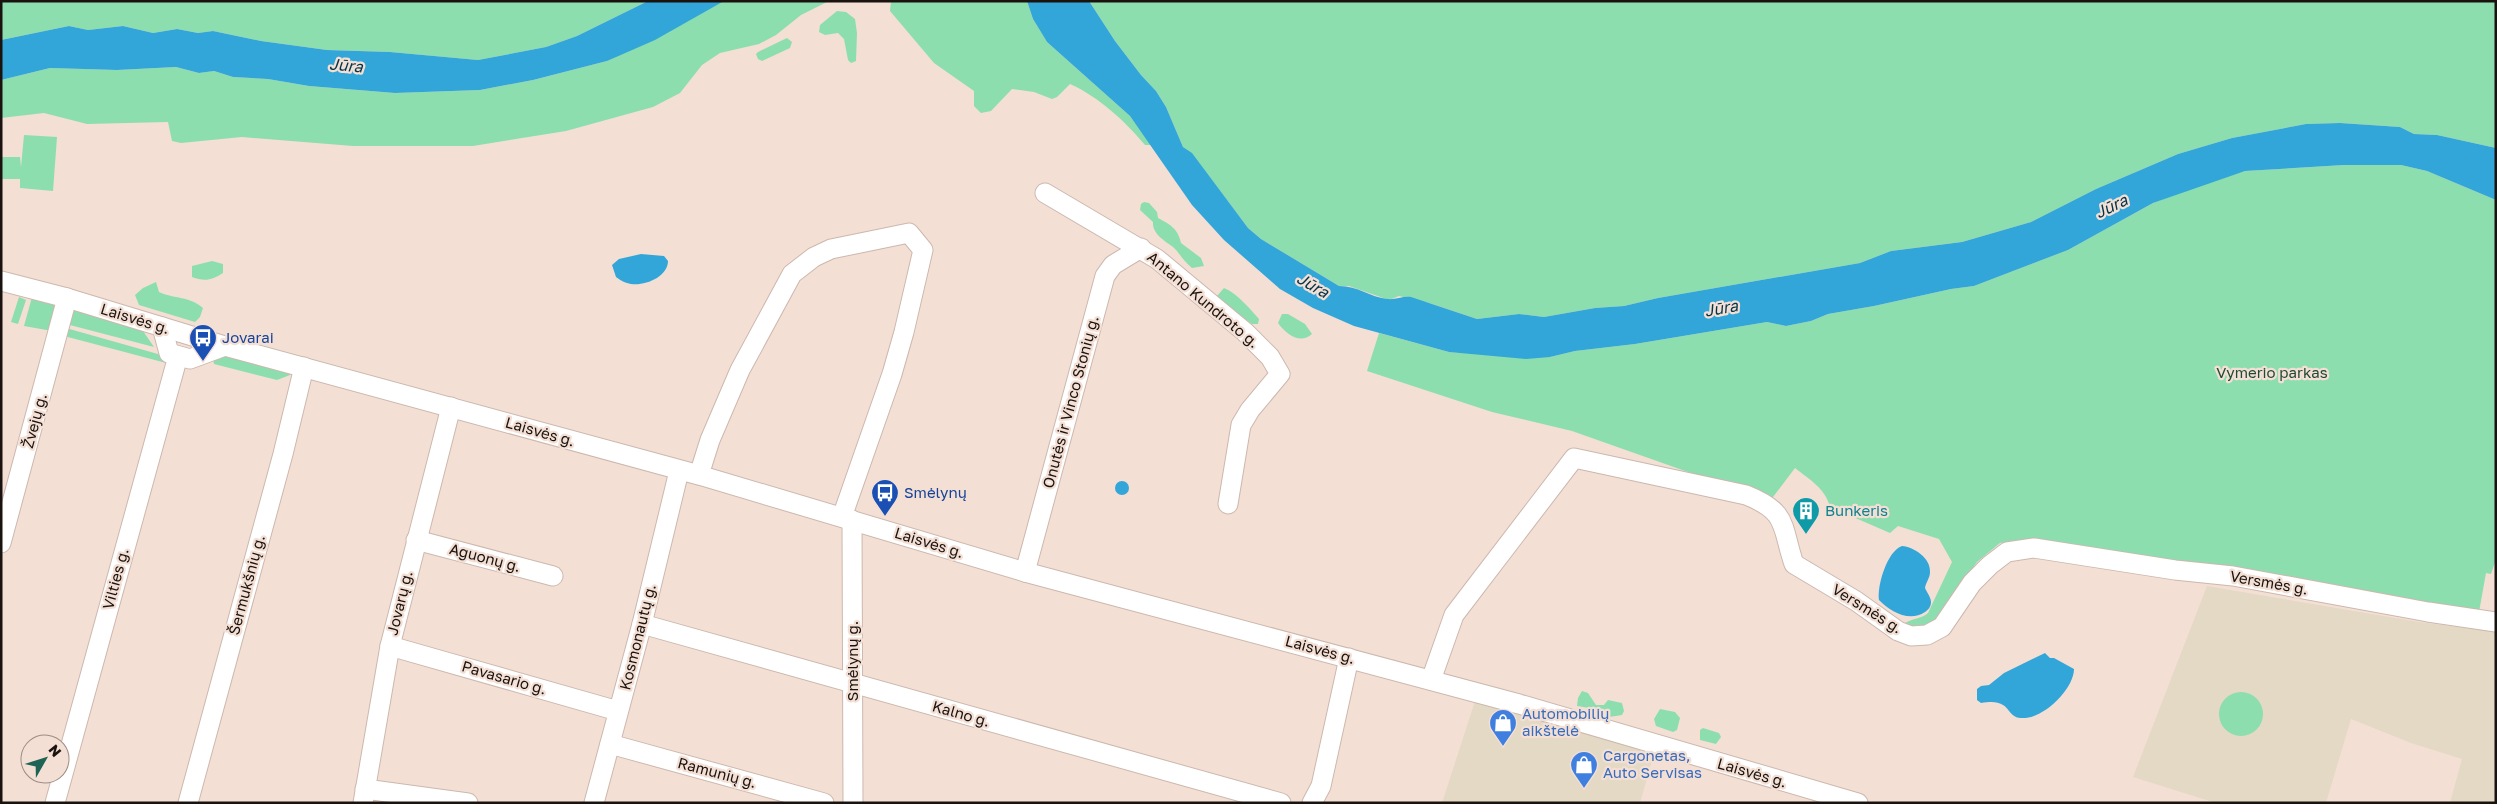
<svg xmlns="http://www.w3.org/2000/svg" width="2497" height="804" font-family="'Golos Text',sans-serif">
  <rect width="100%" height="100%" fill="#f4dfd5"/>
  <g fill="#e3d9c4">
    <polygon points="2207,586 2419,622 2496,632 2496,803 2450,803 2462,759 2411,743 2351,719 2326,803 2216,803 2133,777"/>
    <polygon points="1477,695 1656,746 1640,803 1442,803"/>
  </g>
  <g fill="#8cdeaf">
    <polygon points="1,1 648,1 577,36 546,47 478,60 390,52 327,50 261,41 213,31 198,33 177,29 153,33 123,26 88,30 69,26 1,40"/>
    <polygon points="724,1 829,1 801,15 776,35 759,44 720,53 702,65 680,93 653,107 566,131 473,146 353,146 242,137 181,143 172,141 168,122 87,124 44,113 1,118 1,80 50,68 117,70 176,67 199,73 214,71 233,77 268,79 309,86 395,93 480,90 533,80 607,61"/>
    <path d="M891 1H1027L1033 19 1047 42 1130 116 1151 145H1145C1125 121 1099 97 1070 84L1057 97 1052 99 1034 92 1012 89 991 111 981 113 974 106V91L934 63 890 11Z"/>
    <polygon points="1089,1 2496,1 2496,148 2437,135 2414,134 2400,127 2340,123 2306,124 2232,138 2178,154 2096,189 2031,222 1962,242 1891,251 1860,263 1658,298 1624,306 1595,308 1544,317 1519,314 1477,319 1429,303 1399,296 1389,300 1349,286 1339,286 1261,239 1248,228 1192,154 1183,147 1166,107 1156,91 1141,75 1115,41"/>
    <polygon points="837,11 846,12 855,19 857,33 856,61 851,63 848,60 844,39 838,33 825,35 819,32 820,25"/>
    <polygon points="787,38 792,42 790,48 762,61 758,59 756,54 758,52"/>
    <polygon points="24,135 57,137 53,191 20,188 20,179 1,179 1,157 20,157 21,167"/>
    <path d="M2344 165H2401L2427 171 2496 200V559L2491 574 2486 573 2479 612 2034 538 2000 543 1977 562 1934 625 1906 629 1905 623C1913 618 1921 619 1928 613L1952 562 1939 539 1898 526 1890 533 1830 507C1825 488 1810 480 1795 468L1770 501 1572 431 1492 412 1367 371 1379 333 1449 352 1550 357 1575 351 1635 344 1767 322 1786 326 1811 321 1828 314 1874 306 1951 289 1974 286 2068 250 2153 203 2220 178 2245 171Z"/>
    <path d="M1144 202 1149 203 1157 212 1158 218C1169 224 1178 228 1181 243L1201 258 1204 266 1192 268C1183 261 1179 252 1173 247 1165 241 1152 234 1153 222L1140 210 1141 204Z"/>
    <path d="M212 261 223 264V273C212 280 205 282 192 277V266Z"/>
    <path d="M156 282 159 292C174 299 190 296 203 308L200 317 195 322 139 305 135 295 143 288Z"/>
    <path d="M1224 288C1238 294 1249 308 1259 319L1258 324H1252L1219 300 1217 296Z"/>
    <polygon points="19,297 26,300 18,324 11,322"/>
    <polygon points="32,297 54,303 58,309 52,331 24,326"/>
    <polygon points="76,308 141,328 154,347 66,324 72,310"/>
    <path d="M1282 314H1288L1305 324 1312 334C1300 345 1286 334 1278 323Z"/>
    <polygon points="66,328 158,354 170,364 64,336"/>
    <polygon points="231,354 290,372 290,375 277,380 214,364 213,359"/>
    <path d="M1582 691 1588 693 1596 705H1604L1608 700 1622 703 1624 711 1622 715C1612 717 1600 719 1595 709L1577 706 1578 698Z"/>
    <circle cx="2241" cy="714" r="22"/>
    <polygon points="1660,709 1675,712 1680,718 1677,730 1673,732 1656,726 1654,719"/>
    <polygon points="1703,728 1719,733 1721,737 1716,744 1700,740 1700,730"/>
  </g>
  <g fill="#32a6d8">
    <polygon points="648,1 724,1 655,40 607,61 533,80 480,90 395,93 309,86 268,79 233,77 214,71 199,73 176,67 117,70 50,68 1,80 1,40 69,26 88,30 123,26 153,33 177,29 198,33 213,31 261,41 327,50 390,52 478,60 546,47 577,36"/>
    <path d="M1027 1H1089L1115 41 1141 75 1156 91 1166 107 1183 147 1192 153 1248 228 1261 239 1339 286C1358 286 1370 297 1387 299 1395 300 1403 296 1411 297L1477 319 1519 314 1544 317 1595 308 1624 306 1658 298 1860 263 1891 251 1962 242 2031 222 2096 189 2178 154 2232 138 2306 124 2340 123 2400 127 2414 134 2437 135 2496 148V200L2427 171 2401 165H2344L2245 171 2153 203 2068 250 1974 286 1951 289 1874 306 1828 314 1811 321 1786 326 1767 322 1635 344 1575 351 1550 357 1526 359 1449 352 1354 326 1313 308 1280 289 1224 240 1192 205 1130 116 1047 42 1033 19Z"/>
    <path d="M641 254 664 256 668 261C668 278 641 288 627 283 623 282 619 279 616 277L612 265 619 259Z"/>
    <circle cx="1122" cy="488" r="7"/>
    <path d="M1902 546C1914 547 1931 558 1930 572 1930 578 1926 582 1925 588 1927 593 1931 597 1931 602 1931 607 1928 610 1925 612 1909 623 1890 611 1879 600 1877 586 1887 551 1902 546Z"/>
    <path d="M2045 653 2050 658H2054L2074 669C2074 689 2043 720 2021 718 2005 717 2012 697 1981 703L1977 700V689L1981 686 1989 685 2004 673Z"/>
  </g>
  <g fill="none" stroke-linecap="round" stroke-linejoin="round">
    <defs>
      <g id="minor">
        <polyline points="1045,193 1157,259 1245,332 1270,357 1280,374 1250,410 1241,425 1228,504"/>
        <polyline points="1,281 67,298 225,346 699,475 1025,572 1519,704 1858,803"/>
        <polyline points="162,327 169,353 190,359 225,346"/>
        <polyline points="699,475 710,440 740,370 792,274 814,257 831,249 909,233 923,250 904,332 892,374 842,517"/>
        <polyline points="852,520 853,803"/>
        <polyline points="416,540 553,576"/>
        <polyline points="1,543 67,298"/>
        <polyline points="1025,572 1105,276 1113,265 1141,248"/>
        <polyline points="642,624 1281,803"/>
        <polyline points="390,646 618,711"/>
        <path d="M1431 680 1454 615 1574 458 1746 495C1789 512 1781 526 1794 564L1856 601 1898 631 1911 636 1927 635 1942 627 1972 583 1990 565 2007 552 2034 548 2175 570 2233 576 2428 612 2496 622"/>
        <polyline points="610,744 824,803"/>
        <polyline points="365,789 468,803"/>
        <polyline points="55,803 178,356"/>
        <polyline points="188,803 283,454 304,367"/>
        <polyline points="363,803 390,646 451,407"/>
        <polyline points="594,803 642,624 679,471"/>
        <polyline points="1312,803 1321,786 1349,658"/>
      </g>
    </defs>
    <use href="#minor" stroke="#ccb8ae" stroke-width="21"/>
    <use href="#minor" stroke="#fff" stroke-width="19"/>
  </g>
  <defs>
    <symbol id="bus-pin" viewBox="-11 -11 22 30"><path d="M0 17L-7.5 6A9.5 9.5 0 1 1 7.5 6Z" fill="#1a4fb4" stroke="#f4dfd5"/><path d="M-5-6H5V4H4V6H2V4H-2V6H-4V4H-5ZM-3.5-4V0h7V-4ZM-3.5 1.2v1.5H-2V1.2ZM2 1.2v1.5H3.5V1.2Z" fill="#fff"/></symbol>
    <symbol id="building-pin" viewBox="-11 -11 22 30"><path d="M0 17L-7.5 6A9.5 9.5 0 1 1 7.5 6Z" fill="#0f9aa8" stroke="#f4dfd5"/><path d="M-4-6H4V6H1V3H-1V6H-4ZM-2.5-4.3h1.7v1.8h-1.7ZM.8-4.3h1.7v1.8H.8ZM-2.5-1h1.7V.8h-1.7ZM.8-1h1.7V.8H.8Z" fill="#fff"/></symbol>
    <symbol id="shop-pin" viewBox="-11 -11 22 30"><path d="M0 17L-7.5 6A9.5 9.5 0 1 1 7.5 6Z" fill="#3f7fe0" stroke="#f4dfd5"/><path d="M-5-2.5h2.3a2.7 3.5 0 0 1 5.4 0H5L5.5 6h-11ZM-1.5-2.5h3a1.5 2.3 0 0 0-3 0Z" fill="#fff"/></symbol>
  </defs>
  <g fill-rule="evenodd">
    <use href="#bus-pin" x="187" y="322" width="32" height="43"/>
    <use href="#bus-pin" x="869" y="477" width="32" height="43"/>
    <use href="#building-pin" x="1790" y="495" width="32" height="43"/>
    <use href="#shop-pin" x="1487" y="707" width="32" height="43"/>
    <use href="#shop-pin" x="1568" y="749" width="32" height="43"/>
  </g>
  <g text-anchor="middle" stroke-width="4.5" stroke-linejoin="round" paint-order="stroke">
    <g font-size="15" fill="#19120e" stroke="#f4dfd5">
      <text transform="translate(1203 300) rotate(40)" y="5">Antano Kundroto g.</text>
      <text transform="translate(135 319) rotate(17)" y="5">Laisvės g.</text>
      <text transform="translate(1071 402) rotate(-75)" y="5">Onutės ir Vinco Stonių g.</text>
      <text transform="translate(35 421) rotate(-75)" y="5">Žvejų g.</text>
      <text transform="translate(540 432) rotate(16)" y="5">Laisvės g.</text>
      <text transform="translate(929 543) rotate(17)" y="5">Laisvės g.</text>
      <text transform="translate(485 558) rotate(15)" y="5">Aguonų g.</text>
      <text transform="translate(116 579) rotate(-75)" y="5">Vilties g.</text>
      <text transform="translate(2269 583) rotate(10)" y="5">Versmės g.</text>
      <text transform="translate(247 585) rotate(-75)" y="5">Šermukšnių g.</text>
      <text transform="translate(400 603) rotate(-76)" y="5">Jovarų g.</text>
      <text transform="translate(1867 609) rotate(32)" y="5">Versmės g.</text>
      <text transform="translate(638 637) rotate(-76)" y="5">Kosmonautų g.</text>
      <text transform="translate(1320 650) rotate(15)" y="5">Laisvės g.</text>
      <text transform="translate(853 661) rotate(-90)" y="5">Smėlynų g.</text>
      <text transform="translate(504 678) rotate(16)" y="5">Pavasario g.</text>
      <text transform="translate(961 714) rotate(16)" y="5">Kalno g.</text>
      <text transform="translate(717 773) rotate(15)" y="5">Ramunių g.</text>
      <text transform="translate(1752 773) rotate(16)" y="5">Laisvės g.</text>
    </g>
    <g font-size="15" fill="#164399" stroke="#f4dfd5" text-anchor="start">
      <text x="222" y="343">Jovarai</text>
      <text x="904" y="498">Smėlynų</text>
    </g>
    <g font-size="15" fill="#1f4a33" stroke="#f4dfd5">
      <text x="2272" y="378">Vymerio parkas</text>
    </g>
    <g font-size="15" fill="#0d838f" stroke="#f4dfd5" text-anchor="start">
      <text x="1825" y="516">Bunkeris</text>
    </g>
    <g font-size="15" fill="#366cbe" stroke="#f4dfd5" text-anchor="start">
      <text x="1522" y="719">Automobilių<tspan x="1522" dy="17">aikštelė</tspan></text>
      <text x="1603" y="761">Cargonetas,<tspan x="1603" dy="17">Auto Servisas</tspan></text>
    </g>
    <g font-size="16" font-style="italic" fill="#013449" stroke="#f4dfd5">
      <text transform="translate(346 65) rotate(5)" y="6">Jūra</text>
      <text transform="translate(2111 206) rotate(-26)" y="6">Jūra</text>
      <text transform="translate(1313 285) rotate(30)" y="6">Jūra</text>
      <text transform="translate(1721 308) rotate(-10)" y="6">Jūra</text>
    </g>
  </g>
  <rect width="2497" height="804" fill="none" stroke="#19120e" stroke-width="5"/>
  <g transform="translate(45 759) rotate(51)"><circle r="24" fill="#f4dfd5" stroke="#9c8d85"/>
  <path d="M0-4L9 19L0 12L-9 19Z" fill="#1e6354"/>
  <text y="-8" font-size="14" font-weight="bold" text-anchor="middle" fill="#19120e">N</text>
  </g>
</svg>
